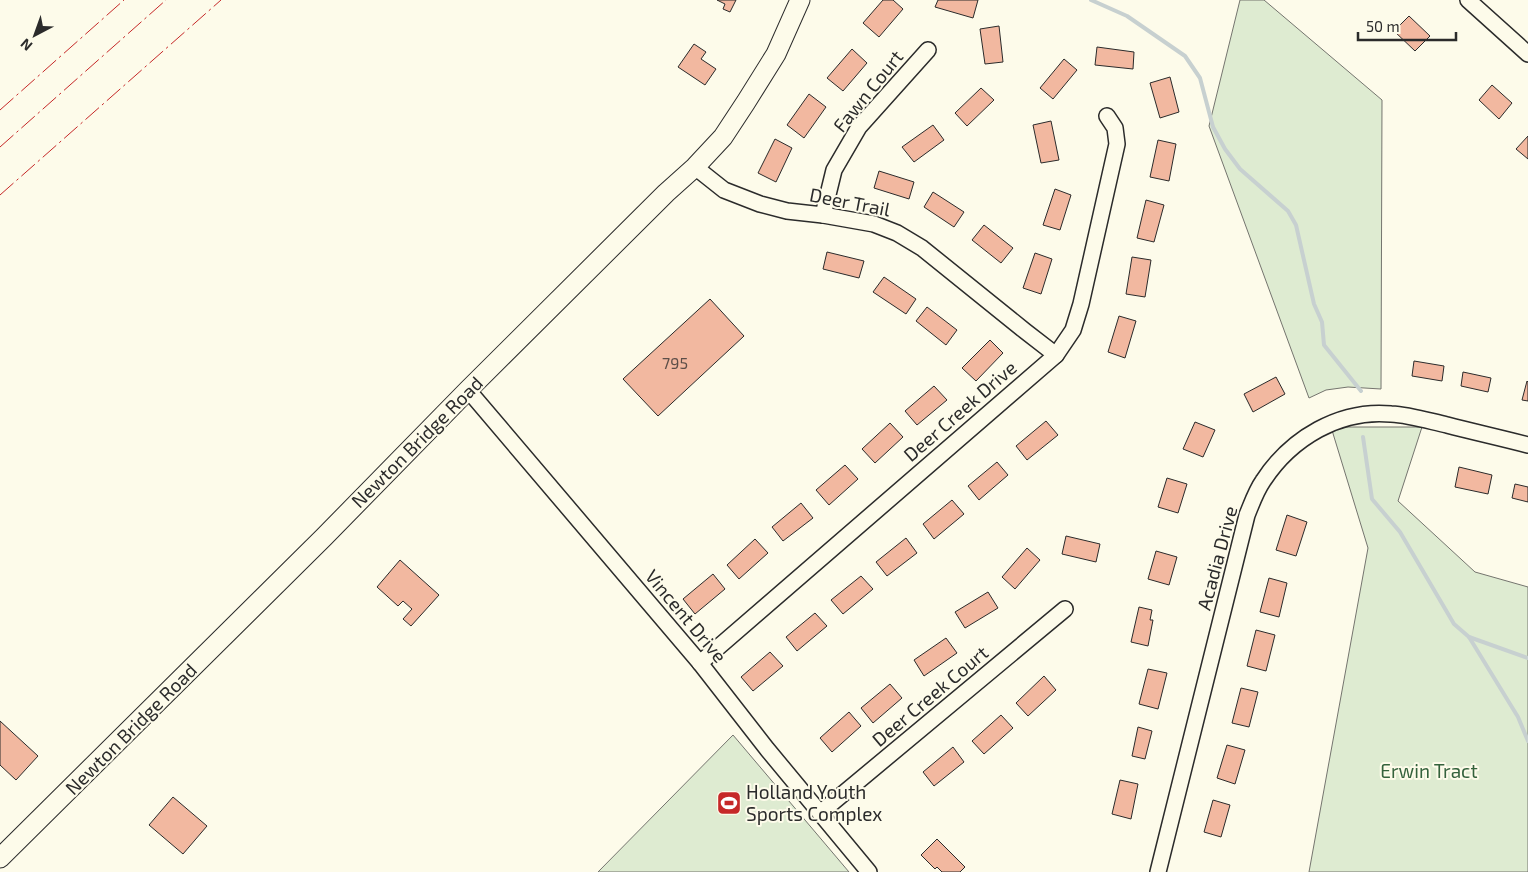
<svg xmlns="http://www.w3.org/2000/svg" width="1528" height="872" font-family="'Exo 2',sans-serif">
  <rect width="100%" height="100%" fill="#fdfbea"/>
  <g fill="#deebd1" stroke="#74746e">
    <polygon points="1240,0 1264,0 1382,100 1381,389 1348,387 1326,390 1309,398 1209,126"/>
    <polygon points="1331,427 1422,427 1398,501 1475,572 1528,587 1528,872 1309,872 1368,548"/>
    <polygon points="733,735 849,872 598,872"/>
  </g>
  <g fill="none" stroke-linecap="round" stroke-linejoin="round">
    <g stroke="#c7d0d0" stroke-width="4">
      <polyline points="1091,0 1127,16 1185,56 1200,78 1213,127 1225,149 1240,169 1288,211 1296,225 1314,304 1322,322 1324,345 1361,391"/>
      <polyline points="1363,437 1372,499 1400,532 1454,624 1469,637 1518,717 1528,741"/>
      <polyline points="1469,637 1528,658"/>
    </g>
  </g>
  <g fill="#f2b8a0" stroke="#2b2b2b">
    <polygon points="717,0 736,0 730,12 723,9 725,4"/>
    <polygon points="883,0 893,0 903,9 879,37 863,23"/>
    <polygon points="938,0 978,0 973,18 935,7"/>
    <polygon points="1409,16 1430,36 1415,51 1394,31"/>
    <polygon points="999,26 1003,62 985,64 980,29"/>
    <polygon points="694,44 706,52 701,59 716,69 705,85 678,67"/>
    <polygon points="1097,47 1134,52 1133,69 1095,65"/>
    <polygon points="852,49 867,63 843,91 827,78"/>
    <polygon points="1064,59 1077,70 1053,99 1040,88"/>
    <polygon points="1170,77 1179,112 1160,118 1150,83"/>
    <polygon points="1492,85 1512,103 1499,119 1479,100"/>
    <polygon points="981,88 994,100 967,126 955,113"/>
    <polygon points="809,94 826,107 804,138 787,125"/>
    <polygon points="1051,121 1059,160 1041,163 1033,125"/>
    <polygon points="933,125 944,140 914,162 902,147"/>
    <polygon points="1528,136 1528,159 1516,149"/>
    <polygon points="775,139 792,148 776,182 758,173"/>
    <polygon points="1158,140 1176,144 1169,181 1150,177"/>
    <polygon points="879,171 914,182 909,199 874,188"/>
    <polygon points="1055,189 1071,195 1060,230 1043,225"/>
    <polygon points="933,192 964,212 954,227 924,207"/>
    <polygon points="1146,200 1164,205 1154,242 1137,238"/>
    <polygon points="984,225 1013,248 1001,263 972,240"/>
    <polygon points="827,252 864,261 859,278 823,269"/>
    <polygon points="1035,253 1052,259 1041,294 1023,288"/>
    <polygon points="1132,257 1151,260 1145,297 1126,294"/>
    <polygon points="884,277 916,299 906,314 873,292"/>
    <polygon points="710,299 744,336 658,416 623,379"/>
    <polygon points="927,307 957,330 946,345 916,321"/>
    <polygon points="1119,316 1136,321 1125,358 1108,352"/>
    <polygon points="990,340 1003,353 976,381 962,368"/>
    <polygon points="1414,361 1444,366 1442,381 1412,376"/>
    <polygon points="1463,372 1491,378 1488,392 1461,386"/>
    <polygon points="1276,377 1285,394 1253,412 1244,394"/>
    <polygon points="1527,381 1528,382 1528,401 1522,400"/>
    <polygon points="934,386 947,400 917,425 905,411"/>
    <polygon points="1046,421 1058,435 1027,460 1016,446"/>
    <polygon points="1195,422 1215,430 1203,457 1183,449"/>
    <polygon points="890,423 903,437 875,463 862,449"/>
    <polygon points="997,462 1008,475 979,500 968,486"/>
    <polygon points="845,465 858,479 829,505 816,490"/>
    <polygon points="1459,467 1492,475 1488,494 1455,487"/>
    <polygon points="1167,478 1187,484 1178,513 1158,507"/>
    <polygon points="1515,484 1528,487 1528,502 1512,498"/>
    <polygon points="952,500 964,514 934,539 923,524"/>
    <polygon points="801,503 813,518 783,541 772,527"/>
    <polygon points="1287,515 1307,522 1296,556 1276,550"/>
    <polygon points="1066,536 1100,544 1096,562 1062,554"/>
    <polygon points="906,538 917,553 887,576 876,562"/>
    <polygon points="755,539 768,553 739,579 727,565"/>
    <polygon points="1027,548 1040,560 1015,589 1002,577"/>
    <polygon points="1156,551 1177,557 1169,585 1148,579"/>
    <polygon points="400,560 439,595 411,626 403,619 412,609 403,601 398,606 377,587"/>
    <polygon points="713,574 725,589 695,614 683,599"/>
    <polygon points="861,576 873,589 843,614 831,600"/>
    <polygon points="1269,578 1287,583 1279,617 1260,612"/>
    <polygon points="988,592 998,608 965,628 955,612"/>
    <polygon points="1139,607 1152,610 1150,620 1153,620 1148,646 1131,642"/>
    <polygon points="815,613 827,626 797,651 786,637"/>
    <polygon points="1256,630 1275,635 1266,671 1247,666"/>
    <polygon points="946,638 957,653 924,676 914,660"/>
    <polygon points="770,652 783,666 753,691 741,677"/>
    <polygon points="1148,669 1167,673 1158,709 1139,704"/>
    <polygon points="1044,676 1056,690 1028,716 1016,703"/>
    <polygon points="890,684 902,698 873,723 861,708"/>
    <polygon points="1241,688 1258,692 1249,727 1232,723"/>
    <polygon points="849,712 861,726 832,752 820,738"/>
    <polygon points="1001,715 1013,728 984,754 972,741"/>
    <polygon points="0,721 38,756 16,780 0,765"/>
    <polygon points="1138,727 1152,731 1145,759 1132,756"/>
    <polygon points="1227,745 1245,750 1235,784 1217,778"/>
    <polygon points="953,747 964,762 934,786 923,772"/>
    <polygon points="1120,780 1138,784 1131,819 1112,814"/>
    <polygon points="173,797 207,826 183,854 149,825"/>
    <polygon points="1213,800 1230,805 1221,837 1204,832"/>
    <polygon points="937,839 965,867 960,872 942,872 937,867 935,869 921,855"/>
  </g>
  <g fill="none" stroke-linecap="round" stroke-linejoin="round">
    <defs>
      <g id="minor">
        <polyline points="1468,0 1528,54"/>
        <polyline points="695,167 724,190 760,204 787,211 823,215 874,224 897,233 922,248 1025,331 1056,355"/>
        <polyline points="823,215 834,170 859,127 928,50"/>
        <polyline points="468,390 700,663 767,749 869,872"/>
        <polyline points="700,663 1056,355 1073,330 1081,304 1117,144 1115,128 1107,116"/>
        <polyline points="820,813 1065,609"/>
        <path d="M1158 872 1247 515C1252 503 1256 491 1263 481 1291 438 1340 409 1391 414 1410 415 1429 421 1447 425 1474 432 1501 438 1528 445"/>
      </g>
      <polyline id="major" points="0,858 324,537 468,390 666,193 695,167 723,137 746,102 776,54 800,0"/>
    </defs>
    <use href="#minor" stroke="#2b2b2b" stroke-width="18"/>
    <use href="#major" stroke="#2b2b2b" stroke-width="21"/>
    <use href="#minor" stroke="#fdfbea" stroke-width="15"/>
    <use href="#major" stroke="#fdfbea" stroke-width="19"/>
    <g stroke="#c62828" stroke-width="1" stroke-dasharray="18 4 2.5 4" stroke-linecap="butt">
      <polyline points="0,110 124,0"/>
      <polyline points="0,147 166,0"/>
      <polyline points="0,195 221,0"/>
    </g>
  </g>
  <defs>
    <symbol id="stadium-square" viewBox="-11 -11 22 22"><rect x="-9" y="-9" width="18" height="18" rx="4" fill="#c62828" stroke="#fdfbea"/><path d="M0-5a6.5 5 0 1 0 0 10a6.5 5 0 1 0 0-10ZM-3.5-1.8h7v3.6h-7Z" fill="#fff"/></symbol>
  </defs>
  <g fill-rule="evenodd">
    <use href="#stadium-square" x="715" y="789" width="28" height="28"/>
  </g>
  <g text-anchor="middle" stroke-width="4" stroke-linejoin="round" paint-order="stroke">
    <g font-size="16" fill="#5d4e48">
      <text x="675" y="369">795</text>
    </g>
    <g font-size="19" fill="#2b2b2b" stroke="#fdfbea">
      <text transform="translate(868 91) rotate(-51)" y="7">Fawn Court</text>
      <text transform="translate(850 202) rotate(11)" y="7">Deer Trail</text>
      <text transform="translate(960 411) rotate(-41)" y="7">Deer Creek Drive</text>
      <text transform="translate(417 442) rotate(-45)" y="7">Newton Bridge Road</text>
      <text transform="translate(1217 558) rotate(-75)" y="7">Acadia Drive</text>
      <text transform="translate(686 616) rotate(50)" y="7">Vincent Drive</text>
      <text transform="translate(930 696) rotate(-40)" y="7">Deer Creek Court</text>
      <text transform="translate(131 729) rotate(-45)" y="7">Newton Bridge Road</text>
    </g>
    <g font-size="19" fill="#34623c" stroke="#fdfbea">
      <text x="1429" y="778">Erwin Tract</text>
    </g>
    <g font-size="19" fill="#2b2b2b" stroke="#fdfbea" text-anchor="start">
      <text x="746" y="799">Holland Youth<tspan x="746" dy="22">Sports Complex</tspan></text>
    </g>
  </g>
  <g transform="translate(35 35) rotate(221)" stroke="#fdfbea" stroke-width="4" paint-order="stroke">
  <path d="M0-4L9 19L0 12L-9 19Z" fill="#2b2b2b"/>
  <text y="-8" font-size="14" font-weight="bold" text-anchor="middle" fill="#2b2b2b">N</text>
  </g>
  <path d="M1358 32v8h98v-8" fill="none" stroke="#2b2b2b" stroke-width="2.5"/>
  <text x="1366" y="32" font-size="15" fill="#2b2b2b" stroke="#fdfbea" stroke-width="4" paint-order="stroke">50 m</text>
</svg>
